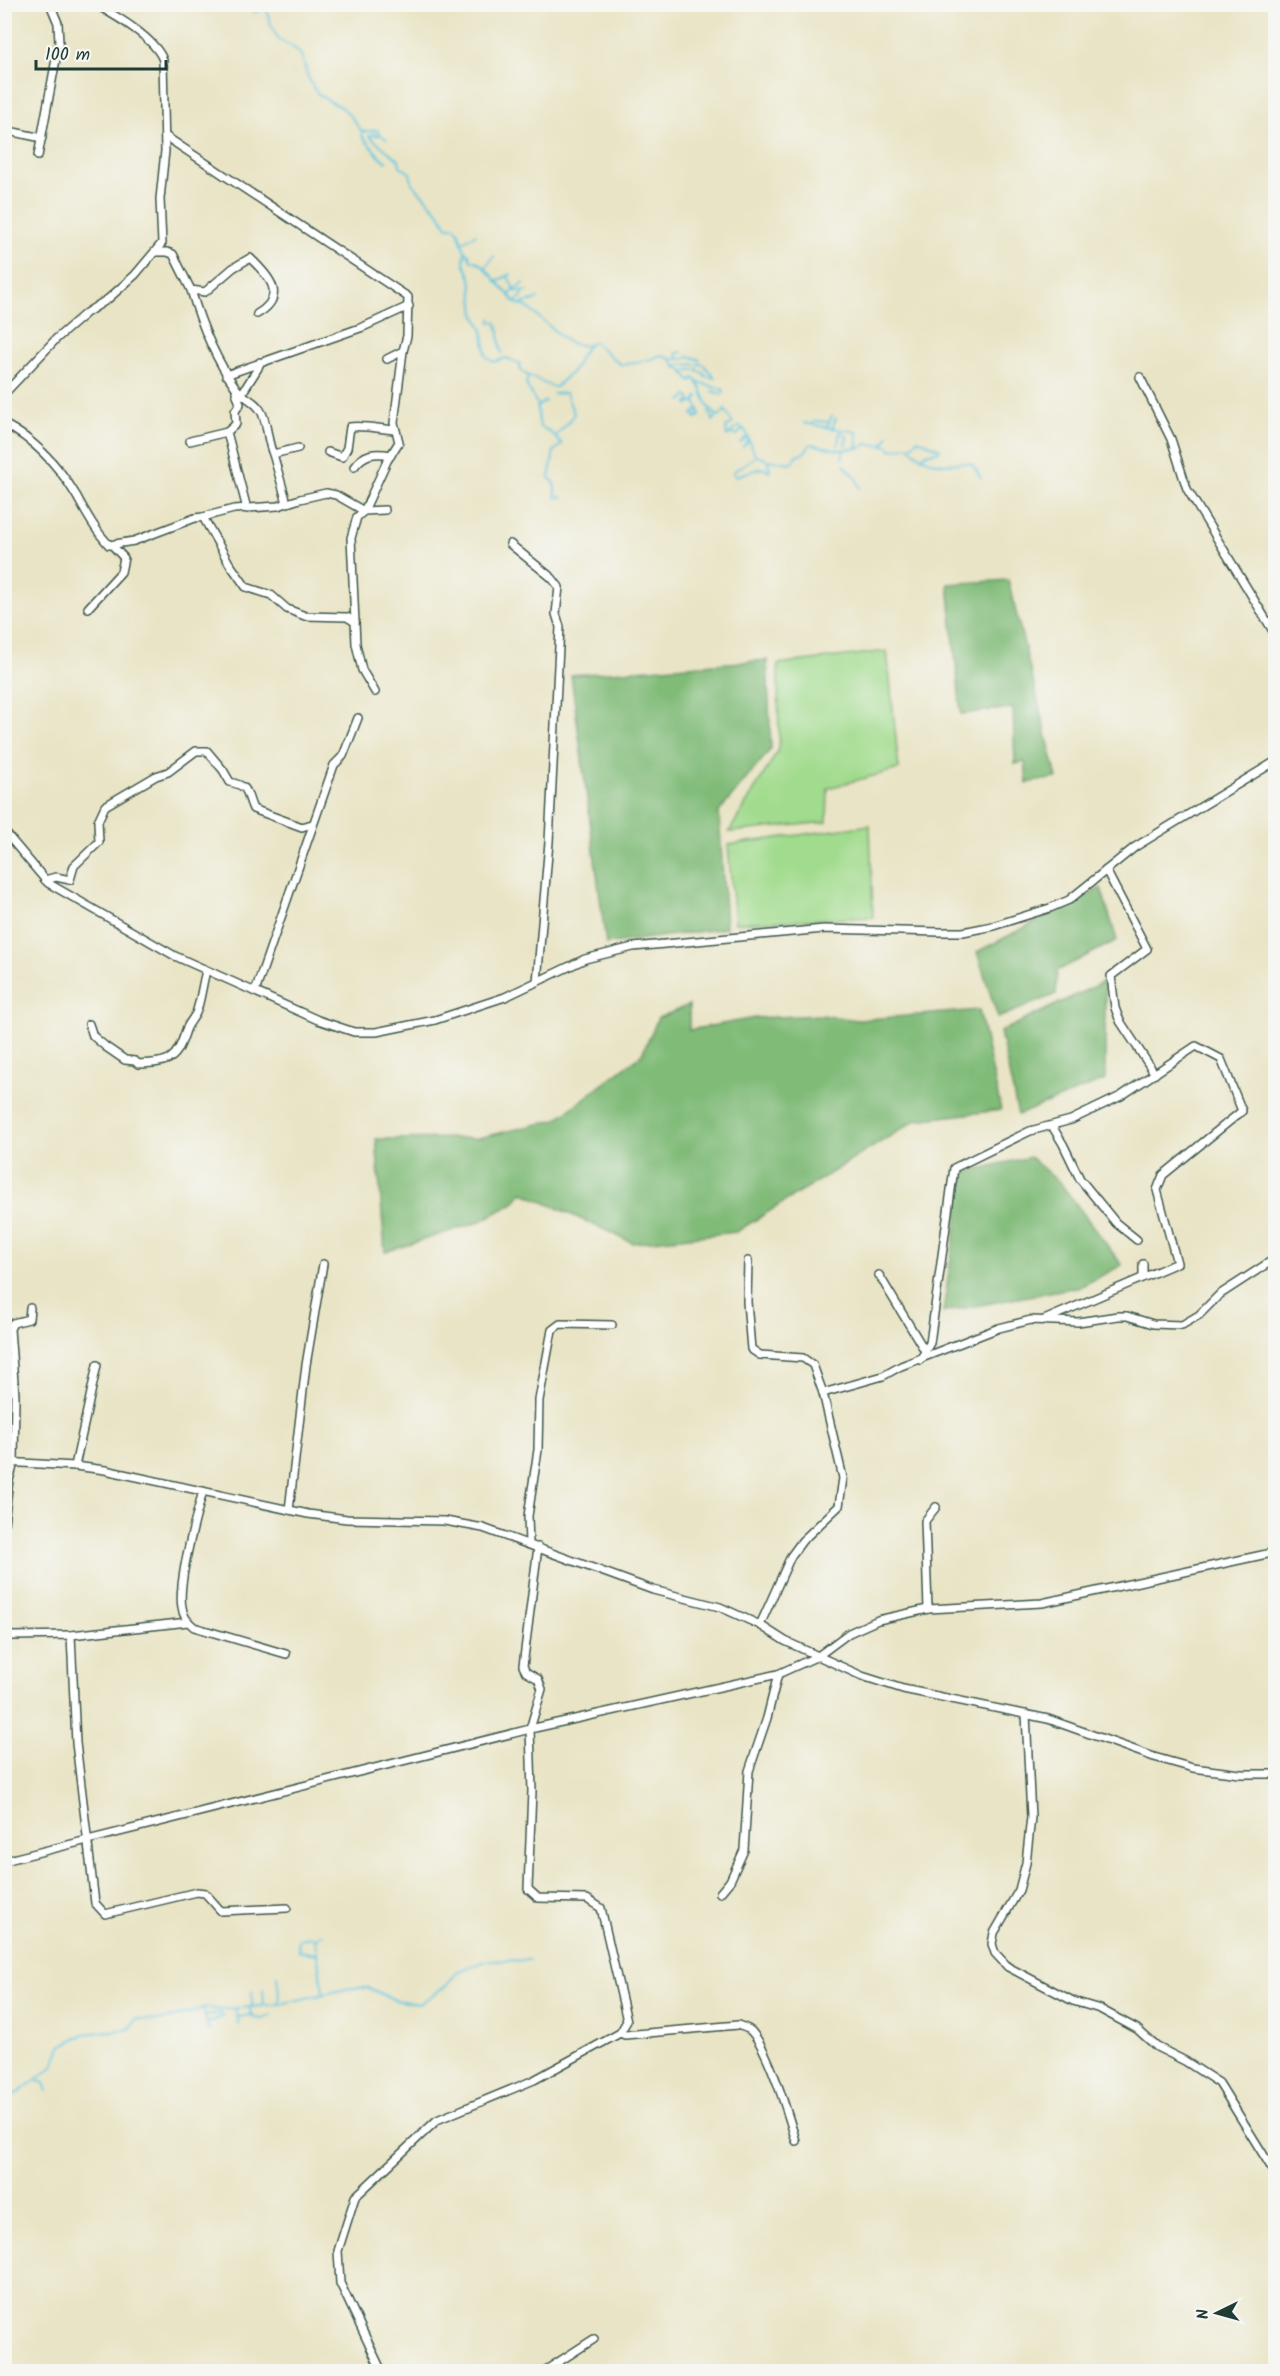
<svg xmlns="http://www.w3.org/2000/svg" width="1280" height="2376" font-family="Kalam,sans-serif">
  <rect width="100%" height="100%" fill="#f6f6f2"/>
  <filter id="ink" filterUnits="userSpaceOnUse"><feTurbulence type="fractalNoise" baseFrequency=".0167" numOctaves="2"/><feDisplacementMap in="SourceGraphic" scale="12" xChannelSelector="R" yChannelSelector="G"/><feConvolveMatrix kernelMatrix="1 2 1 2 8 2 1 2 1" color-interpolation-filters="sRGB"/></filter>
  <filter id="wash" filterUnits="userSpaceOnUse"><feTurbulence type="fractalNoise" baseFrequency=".008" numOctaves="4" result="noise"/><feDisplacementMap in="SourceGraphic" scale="24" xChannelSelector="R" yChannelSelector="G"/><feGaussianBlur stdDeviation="1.35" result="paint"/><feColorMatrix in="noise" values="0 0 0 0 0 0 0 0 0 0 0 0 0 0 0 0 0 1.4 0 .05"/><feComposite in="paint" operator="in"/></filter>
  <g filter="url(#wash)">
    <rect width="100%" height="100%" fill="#e9e4c5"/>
    <g fill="#a1db8d" stroke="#608c60" stroke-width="1.5">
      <polygon points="887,651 899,769 828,788 827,822 729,832 779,749 778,664"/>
      <polygon points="870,825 873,917 735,923 728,845"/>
    </g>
    <g fill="#80bb78" stroke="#507c56" stroke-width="1.5">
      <polygon points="1008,580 1057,778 1027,783 1025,762 1015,764 1013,708 961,714 948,584"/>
      <polygon points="767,660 771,749 719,812 726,928 606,944 571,675"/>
      <polygon points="1101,888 1117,940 1057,971 1056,994 998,1018 977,952"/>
      <polygon points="1105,981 1105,1080 1018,1115 1000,1032"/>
      <polygon points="689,1005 689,1030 755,1018 822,1015 857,1020 979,1010 1001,1110 916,1120 736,1232 633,1243 522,1192 514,1203 479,1222 385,1252 376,1139 478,1138 556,1120 642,1054 658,1018"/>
      <polygon points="1030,1157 1061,1184 1122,1265 1082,1286 943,1312 964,1172"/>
    </g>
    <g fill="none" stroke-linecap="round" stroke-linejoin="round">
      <g stroke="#63c5e1" stroke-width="2">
        <polyline points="248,4 254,12 263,9"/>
        <path d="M265 4 271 25 279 40C314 54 297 65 315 90 321 99 333 102 341 107 350 113 356 124 362 132L377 130 379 134 377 136 374 134 369 136 399 160 400 166 410 173 412 183 440 214 447 227H455L459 233 465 252 469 254 471 261H476L483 266 516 303 527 307 569 343 586 346 594 342 621 365C631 362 653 361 660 355L671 359 677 368H680L691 381 694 378C707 391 701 405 719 417L725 410 733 423 726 428 727 436 739 426 745 430 755 455 768 460 793 463 796 455 804 453 811 444 839 450 860 448 867 444 889 446 891 450 908 446C919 457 931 464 948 464 957 464 962 461 972 464L981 478"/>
        <polyline points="362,132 362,136 380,157 387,162"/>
        <polyline points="379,134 387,139"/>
        <polyline points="463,242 476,234"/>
        <polyline points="465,253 464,263 471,278 475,314 483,331 486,356 493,362 506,358 520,364 520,370 528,376 526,384 538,406 537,409 540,427 549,431 562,444 554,451 549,479 554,481 556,497 562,497"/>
        <polyline points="485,268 494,256"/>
        <polyline points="508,276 515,291 528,292"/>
        <polyline points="496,282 511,274"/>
        <polyline points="510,294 524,283"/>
        <polyline points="516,301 521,298 523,292"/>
        <polyline points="521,304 538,299"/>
        <path d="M491 318V322H496C501 332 498 342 502 353"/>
        <polyline points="677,358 677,353 682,352"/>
        <polyline points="671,359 684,359 689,356 700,360"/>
        <polyline points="674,365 703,364 715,378 705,376 703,372 698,372 698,369 685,371"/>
        <path d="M528 376C538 377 544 387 557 387 561 379 571 375 575 368 578 360 583 353 587 345"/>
        <polyline points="700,383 724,390 722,395 713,391"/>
        <path d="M553 394 566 393 574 414C569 424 562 428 555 437"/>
        <polyline points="681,401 687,396 690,398 691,401 687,403"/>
        <polyline points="688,405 695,402 698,396"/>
        <polyline points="538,406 545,401"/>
        <polyline points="709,411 713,421 717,416"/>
        <polyline points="692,415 699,409 695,402"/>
        <polyline points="696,415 695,418 700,416 699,409"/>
        <path d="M804 423C822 427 839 429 857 432L858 448"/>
        <polyline points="811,424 815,421 829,422"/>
        <polyline points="827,427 832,416"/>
        <polyline points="832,429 836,418"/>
        <polyline points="731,434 737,435 743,429"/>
        <polyline points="740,443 747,437"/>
        <polyline points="838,445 840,432 847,436 845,446"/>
        <polyline points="883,445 889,435"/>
        <polyline points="743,447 749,440"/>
        <polyline points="911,447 918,439 940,449 939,451 925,454 922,458"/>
        <polyline points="756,456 733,472 735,476 762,468 770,471 768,460"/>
        <polyline points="842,458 844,450"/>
        <polyline points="844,465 855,476 860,488"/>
        <polyline points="323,1933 315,1940 323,1992"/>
        <polyline points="315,1940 313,1937 299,1939 298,1951 317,1954"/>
        <polyline points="277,1976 280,2003"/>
        <polyline points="263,1990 264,2005"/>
        <polyline points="252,1991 252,2006"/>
        <polyline points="249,2007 254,2018 263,2019 271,2015"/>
        <polyline points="236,2008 239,2025"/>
        <polyline points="203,2009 209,2032"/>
        <polyline points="207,2015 222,2013"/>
        <polyline points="238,2017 253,2015"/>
        <polyline points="207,2023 224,2016"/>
        <polyline points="37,2081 44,2083 47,2091"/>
        <polyline points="4,2097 18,2093 54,2066 61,2046 84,2034 130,2029 136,2019 159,2021 208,2008 220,2010 280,2004 351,1988 369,1988 395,2000 419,2004 446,1986 458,1971 486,1961 530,1960"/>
      </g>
    </g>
  </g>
  <g filter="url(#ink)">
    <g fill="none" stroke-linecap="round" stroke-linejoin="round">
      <defs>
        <g id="street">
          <polyline points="4,130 42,138"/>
          <polyline points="165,136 408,297 407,336 403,351 387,359"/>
          <polyline points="38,156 59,43 58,23 50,4"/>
          <path d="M155 252H167L173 254 191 290 205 292 233 268 250 258C269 276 288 296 257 314"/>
          <path d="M191 290C201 324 215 359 236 388 244 399 256 400 262 413 268 426 267 441 273 454L298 448"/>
          <polyline points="226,375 363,327 409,306"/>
          <polyline points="1140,377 1171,439 1187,489 1276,636"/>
          <polyline points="236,392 240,404 235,411 236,424 227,432 247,509"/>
          <path d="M4 394 57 338 86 313 108 299 135 275 162 243 160 199 165 151 163 60C155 38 116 16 95 4"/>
          <polyline points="241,395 258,368 260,362"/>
          <path d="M4 424C35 440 58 465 76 495 86 513 95 530 109 545L134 541 195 518 203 517 229 563 246 587 271 595 287 609 305 616 347 617 355 622 356 644 362 670 375 692"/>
          <polyline points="190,441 227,432"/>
          <path d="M328 452 342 457 347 448 350 427C360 425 383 429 395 430"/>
          <polyline points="273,454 287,503"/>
          <path d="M354 467C364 453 375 452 391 455"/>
          <polyline points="203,517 234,509 278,506 300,499 326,493 336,495 364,511 385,510"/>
          <polyline points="510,544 552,578 559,587 556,614 560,627 549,842 537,982"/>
          <polyline points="88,608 121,572 124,558 112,545"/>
          <polyline points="355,622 351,538 357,517 364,511 387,461 399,442 394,423 403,351"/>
          <polyline points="4,831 48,883 175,956 318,1020 354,1032 376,1032 435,1020 505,997 585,959 633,947 824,929 940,932 963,932 993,926 1050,908 1069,900 1135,847 1276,761"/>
          <polyline points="1106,870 1147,949 1111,976 1115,1008 1120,1021 1155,1074"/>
          <path d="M45 880 56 877 70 880 74 866 99 842 98 821 105 806 156 776 168 772 196 751H207L223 770 230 782C251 787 245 792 253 809L302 827 312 824"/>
          <polyline points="255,992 334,765 343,756 358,718"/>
          <path d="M89 1024 93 1036 106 1047 125 1060 135 1061 138 1064C171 1062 176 1061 186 1030 188 1024 193 1019 196 1013 201 1000 202 985 206 971"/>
          <polyline points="1052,1126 1063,1144 1080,1179 1116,1223 1137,1240"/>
          <polyline points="748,1261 747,1302 751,1349 760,1355 803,1358 813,1365 823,1393 843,1478 839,1506 802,1541 791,1556 760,1625"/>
          <polyline points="1143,1264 1143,1277"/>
          <polyline points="879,1275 925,1351"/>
          <polyline points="920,1360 930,1343 954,1168 1030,1131 1071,1120 1121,1096 1196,1046 1221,1059 1242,1111 1163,1175 1157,1190 1177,1263 1044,1320"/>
          <polyline points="823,1393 883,1376 901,1366 999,1328 1031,1320 1078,1322 1118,1316 1127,1316 1153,1324 1182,1325 1199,1315 1219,1295 1276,1258"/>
          <polyline points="4,1462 75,1466 105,1470 308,1514 347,1519 445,1521 483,1528 653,1590 720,1607 760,1625 785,1641 862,1676 903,1689 1048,1719 1154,1757 1193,1768 1240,1774 1276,1774"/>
          <polyline points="75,1466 97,1365"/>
          <path d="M203 1491C196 1516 177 1584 182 1607 183 1616 187 1621 194 1627L286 1654"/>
          <polyline points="289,1510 306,1365 323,1264"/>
          <polyline points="4,1524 9,1480 14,1463 15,1395 10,1329 13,1323 29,1319 30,1308"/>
          <polyline points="529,1544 528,1516 538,1450 539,1400 552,1330 560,1324 612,1325"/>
          <polyline points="928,1609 925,1521 936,1507"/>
          <polyline points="4,1634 13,1636 71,1635 76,1743 95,1903 105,1914 197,1892 205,1893 221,1911 287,1908"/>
          <polyline points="71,1635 188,1622"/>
          <polyline points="1026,1714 1031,1817 1026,1863 1019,1890 994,1933 992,1944 995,1953 1008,1967 1073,2001 1100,2009 1137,2029 1157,2047 1185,2061 1219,2083 1276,2175"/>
          <polyline points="4,1861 530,1729 778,1674 818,1656 849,1633 878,1620 928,1609 1042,1603 1276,1552"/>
          <polyline points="720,1893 730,1881 744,1850 749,1771 767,1718 778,1674"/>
          <path d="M620 2033 625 2035 738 2025C742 2027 748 2028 751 2031 769 2050 788 2115 796 2141"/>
          <polyline points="382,2372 340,2283 338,2251 355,2197 437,2120 534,2080 620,2033 627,2021 601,1908 587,1899 538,1898 528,1889 532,1791 530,1729 542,1689 538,1679 526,1672 523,1666 538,1547"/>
          <polyline points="543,2372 594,2339"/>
        </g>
      </defs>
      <use href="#street" stroke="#3d564a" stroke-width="10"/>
      <use href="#street" stroke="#fff" stroke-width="7"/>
    </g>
  </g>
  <rect width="1280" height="2376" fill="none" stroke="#f6f6f2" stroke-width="24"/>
  <g transform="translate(1217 2313) rotate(265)" stroke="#f6f6f2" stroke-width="4.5" paint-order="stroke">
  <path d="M0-4.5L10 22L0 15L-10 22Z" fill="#1f3d34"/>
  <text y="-9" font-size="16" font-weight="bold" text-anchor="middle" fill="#1f3d34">N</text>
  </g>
  <path d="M36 60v9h130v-9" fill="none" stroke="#1f3d34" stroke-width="3"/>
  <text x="45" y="60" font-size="18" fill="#1f3d34" stroke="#f6f6f2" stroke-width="4.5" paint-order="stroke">100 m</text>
</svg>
